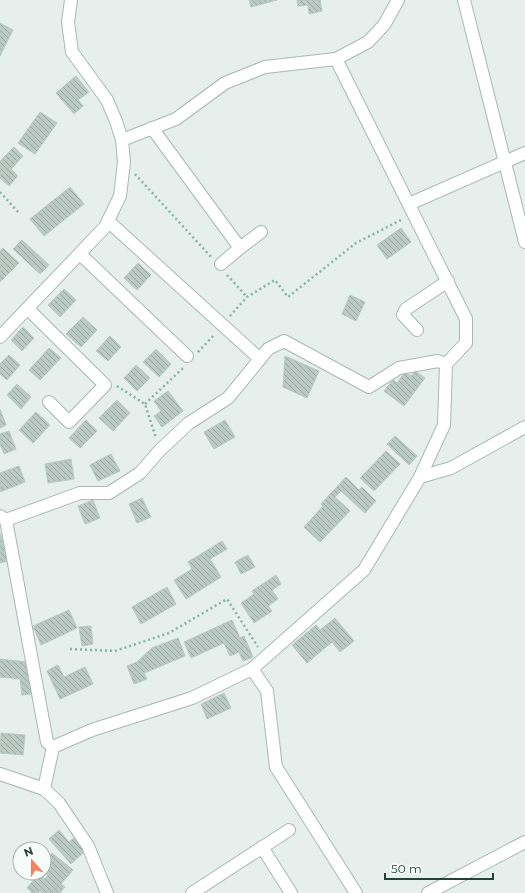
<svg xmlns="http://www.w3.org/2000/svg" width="525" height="893" font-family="Montserrat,sans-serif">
  <defs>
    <pattern id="building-back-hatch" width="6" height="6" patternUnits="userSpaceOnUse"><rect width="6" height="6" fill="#bbcac4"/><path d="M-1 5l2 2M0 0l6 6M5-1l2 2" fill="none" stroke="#98a6a0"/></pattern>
  </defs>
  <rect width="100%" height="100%" fill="#e6efeb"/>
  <g fill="url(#building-back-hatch)" stroke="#b8c9c2">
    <polygon points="249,0 277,0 251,7"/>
    <polygon points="297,0 320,0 322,11 309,14 308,5 298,6"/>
    <polygon points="0,23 13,30 0,56"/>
    <polygon points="76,76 89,92 78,100 83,106 74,114 56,93"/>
    <polygon points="40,112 57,123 35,154 18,143"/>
    <polygon points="14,147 23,156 11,169 18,176 9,186 0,178 0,161"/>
    <polygon points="70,187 84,204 44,236 30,219"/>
    <polygon points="401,228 411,242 387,259 377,245"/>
    <polygon points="22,240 49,265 40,274 13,249"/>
    <polygon points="3,248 19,263 0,282 0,251"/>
    <polygon points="138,263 151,275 137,290 124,278"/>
    <polygon points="64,289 76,300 60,317 48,305"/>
    <polygon points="350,295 365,302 356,321 342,314"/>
    <polygon points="83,317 97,330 81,347 66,334"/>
    <polygon points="23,327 34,338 22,351 11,340"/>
    <polygon points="110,336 121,347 108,361 96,351"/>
    <polygon points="49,348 61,358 40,380 29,370"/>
    <polygon points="156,349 171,364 159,377 143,362"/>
    <polygon points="9,355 20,365 7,380 0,374 0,364"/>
    <polygon points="285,356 319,371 307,398 283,387"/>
    <polygon points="136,365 150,378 137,391 124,378"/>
    <polygon points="415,371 425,378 404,406 384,391 393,380 397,383 405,372 411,376"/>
    <polygon points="17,384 31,397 21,409 7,395"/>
    <polygon points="168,391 183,411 162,427 154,416 161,411 154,401"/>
    <polygon points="117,400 130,413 113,431 99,418"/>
    <polygon points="0,409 6,425 0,428"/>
    <polygon points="36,412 50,425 33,443 19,430"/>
    <polygon points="86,420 97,431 80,448 69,438"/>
    <polygon points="225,420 235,437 214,449 204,432"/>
    <polygon points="9,431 16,449 4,454 1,446 0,446 0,434"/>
    <polygon points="395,436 417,456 409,465 387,444"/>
    <polygon points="386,451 400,464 374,491 360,478"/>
    <polygon points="111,454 120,471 98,481 90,465"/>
    <polygon points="71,459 74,479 48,483 45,464"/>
    <polygon points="19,466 25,482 0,492 0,473"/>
    <polygon points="346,477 359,490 362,487 376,501 365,513 341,491 335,497 350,511 320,542 304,527 323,506 321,504"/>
    <polygon points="142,498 151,517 137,523 129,504"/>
    <polygon points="93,500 100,518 85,524 78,506"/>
    <polygon points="0,533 8,561 0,563"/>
    <polygon points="222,541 227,549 210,559 221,577 186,599 174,580 192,569 188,562"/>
    <polygon points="248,555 255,567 241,574 235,562"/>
    <polygon points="276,575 281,584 272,590 278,599 268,606 272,611 254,623 241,603 254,594 252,591"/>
    <polygon points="167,587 176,604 141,624 132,607"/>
    <polygon points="69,610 77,628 41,645 33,626"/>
    <polygon points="335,618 354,641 340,652 332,642 307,663 292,645 316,625 320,630"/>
    <polygon points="232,620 240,638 244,636 253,657 243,661 239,652 230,656 224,643 191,658 184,642"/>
    <polygon points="91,626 93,644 82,646 79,627"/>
    <polygon points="178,638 185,656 144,673 147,679 134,684 127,666 137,662 152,648"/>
    <polygon points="0,659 26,662 31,694 22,695 20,679 0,677"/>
    <polygon points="58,665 64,677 85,667 93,684 60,699 47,671"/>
    <polygon points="224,693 231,708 207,719 201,704"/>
    <polygon points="1,733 25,735 23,755 0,753"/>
    <polygon points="59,830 69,842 75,837 84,852 71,864 49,839"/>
    <polygon points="52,853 73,870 61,884 65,887 60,893 42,893 40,891 38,893 32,893 27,888 39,874 45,879 48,875 44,872 44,863"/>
  </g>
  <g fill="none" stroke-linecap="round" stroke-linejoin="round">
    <defs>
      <g id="minor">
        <polyline points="464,0 525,242"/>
        <polyline points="336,59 368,42 384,25 398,0"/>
        <polyline points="152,128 240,248 261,232"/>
        <polyline points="409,204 525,153"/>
        <polyline points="108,221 260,359"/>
        <polyline points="80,254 187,356"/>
        <polyline points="221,264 240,248"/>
        <polyline points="28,309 105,385 69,422 49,402"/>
        <polyline points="417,330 403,315 406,309 448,281"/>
        <polyline points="0,337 105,227 120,196 124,162 122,140 116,121 107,100 72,52 68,22 71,0"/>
        <polyline points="420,477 451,468 525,427"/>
        <polyline points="0,516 6,520 47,742 53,747"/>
        <polyline points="6,520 80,493 109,493 140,473 160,450 189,423 228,398 268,349 284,341 369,387 399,368 438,361 446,364"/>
        <polyline points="252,669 267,691 276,767 356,893"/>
        <polyline points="0,774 44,789 59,803 88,846 107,893"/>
        <polyline points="44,789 53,747 92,730 192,698 252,669 364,570 420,477 444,425 446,364 466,343 466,319 336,59 265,67 225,83 176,119 122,140"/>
        <polyline points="262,847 291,893"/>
        <polyline points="192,893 289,830"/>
        <polyline points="428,893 525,842"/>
      </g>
    </defs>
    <use href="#minor" stroke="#a8b8b2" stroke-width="14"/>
    <g stroke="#86b3a5" stroke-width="2.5" stroke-dasharray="2 3" stroke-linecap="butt">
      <polyline points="135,174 212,258"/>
      <polyline points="0,192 18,212"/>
      <polyline points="227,275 247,297"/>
      <polyline points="230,316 247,297 275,280 288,297 356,243 403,219"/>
      <polyline points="198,352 215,334"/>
      <polyline points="117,386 145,404 156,438"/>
      <polyline points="145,404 184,367"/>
      <polyline points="70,649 115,651 169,633 227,599 258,647"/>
    </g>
    <use href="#minor" stroke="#fff" stroke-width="12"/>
  </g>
  <g transform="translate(32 861) rotate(339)"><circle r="19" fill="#f7fbf9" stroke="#a3b1ad"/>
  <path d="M0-3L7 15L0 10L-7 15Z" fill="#f4845f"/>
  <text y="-6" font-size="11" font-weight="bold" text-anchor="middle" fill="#24423a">N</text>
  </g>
  <path d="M385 873v6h108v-6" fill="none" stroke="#24423a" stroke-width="2"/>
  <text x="391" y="873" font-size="12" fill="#24423a" stroke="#f7fbf9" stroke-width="3" paint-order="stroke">50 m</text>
</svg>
